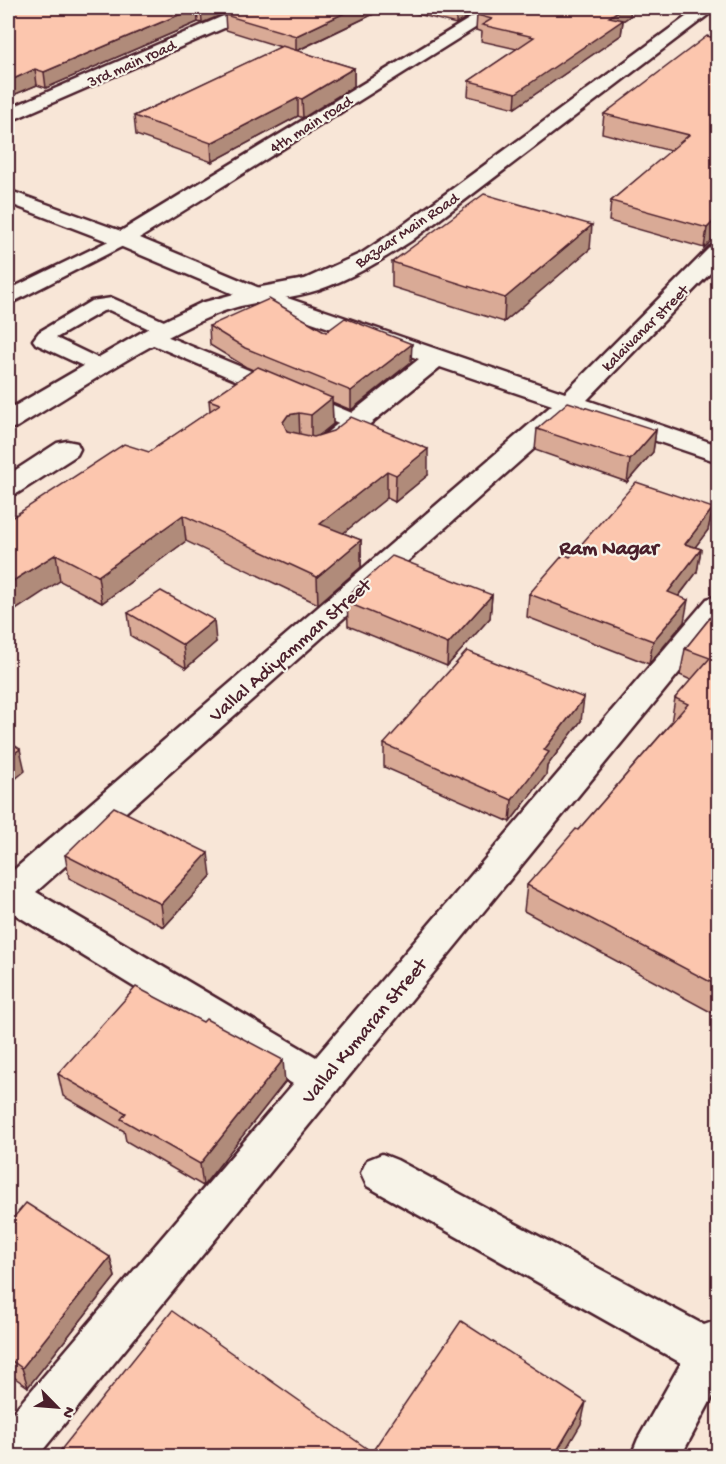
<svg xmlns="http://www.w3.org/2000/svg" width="726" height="1464" font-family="'Gochi Hand',sans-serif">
  <rect width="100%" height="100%" fill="#f8e6d7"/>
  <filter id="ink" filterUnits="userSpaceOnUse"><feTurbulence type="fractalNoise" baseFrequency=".0167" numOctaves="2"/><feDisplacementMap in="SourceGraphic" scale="12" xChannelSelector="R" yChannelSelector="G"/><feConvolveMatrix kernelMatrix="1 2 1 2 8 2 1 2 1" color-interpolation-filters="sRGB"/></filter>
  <g filter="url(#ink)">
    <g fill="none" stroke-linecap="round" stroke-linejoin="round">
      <defs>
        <g id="lane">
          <polygon points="123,234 129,235 132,239 129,243 15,301 8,303 8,290"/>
          <polygon points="112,298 173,325 176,329 173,333 159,333 364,418 367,423 364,428 356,429 348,428 144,341 141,337 144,333 158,333 109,310 103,311 56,338 108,363 111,367 108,371 101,373 94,371 36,344 33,340 39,332 91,301"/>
        </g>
        <g id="street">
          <polygon points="242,8 264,8 261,12 8,122 8,109"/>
          <polygon points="487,8 507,8 140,238 264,290 565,393 710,247 718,245 718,265 587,400 718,445 718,462 574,413 36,892 316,1057 707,599 718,596 718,625 38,1456 8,1456 8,1418 293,1084 8,910 8,875 552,405 440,367 333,454 324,456 315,454 311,448 315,442 419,359 248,300 115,244 8,203 8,190 121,231"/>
          <polygon points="67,441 77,443 80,449 77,455 18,493 8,495 8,475 57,443"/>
          <polygon points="382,1154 397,1160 704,1325 718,1320 718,1387 681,1456 631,1456 638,1439 681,1363 367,1186 361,1173 367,1160"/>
        </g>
        <path id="secondary" d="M698 8H717L411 241C382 260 351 279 318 290 285 301 249 300 216 314 147 343 81 389 17 427L8 429V410L149 328 201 303 256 288 305 279 362 253 395 231Z"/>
      </defs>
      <use href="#lane" stroke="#4a1f2b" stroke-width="5"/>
      <use href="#street" stroke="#4a1f2b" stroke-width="5"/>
      <use href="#secondary" stroke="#4a1f2b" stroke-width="5"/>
      <use href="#lane" fill="#f7f3e8" fill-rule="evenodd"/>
      <use href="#street" fill="#f7f3e8" fill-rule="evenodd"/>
      <use href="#secondary" fill="#f7f3e8" fill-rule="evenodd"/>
    </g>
    <g fill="#d9aa96" stroke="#4a1f2b" stroke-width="1.5">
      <polygon points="8,8 238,8 202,23 198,22 46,88 37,85 11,96 8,95"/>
      <polygon points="242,8 386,8 297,51 354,68 354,86 303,118 298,116 212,162 136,135 134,116 281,47 226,30 225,15"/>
      <polygon points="395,8 483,8 456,24"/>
      <polygon points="477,15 630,16 623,21 621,35 515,108 468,96 469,81 517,49 481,41 482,32 476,30"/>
      <polygon points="718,39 718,234 704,248 609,221 611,201 671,151 602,133 604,114"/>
      <polygon points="590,249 504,322 392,287 392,262"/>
      <polygon points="209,326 326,332 411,362 351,410 332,402 333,424 319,435 428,475 395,502 387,498 343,533 361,540 361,567 318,604 186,541 102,603 60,581 8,520 149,452 210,411 209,400 253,370 246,367 210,345"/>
      <polygon points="537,429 656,430 653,452 627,482 535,450"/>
      <polygon points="713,508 708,530 695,547 701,549 697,572 679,596 684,622 649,664 527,617 529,594 570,557"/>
      <polygon points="492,595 490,618 447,666 348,626 347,596"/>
      <polygon points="718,608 718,1016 524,911 527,885 578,830 671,723 675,698 691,680 680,675 685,649"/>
      <polygon points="128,613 216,642 186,668 131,636"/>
      <polygon points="581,721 547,766 546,775 510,822 384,767 384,744"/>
      <polygon points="65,855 211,876 164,927 69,878"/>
      <polygon points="58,1074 285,1082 203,1186 126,1141 124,1131 63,1096"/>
      <polygon points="8,1224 110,1257 115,1277 28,1387 8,1373"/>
    </g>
    <g fill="#b08b7a" stroke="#4a1f2b" stroke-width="1.5">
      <polygon points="195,8 197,8 198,22 46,88 44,72"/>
      <polygon points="201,8 238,8 202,23"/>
      <polygon points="355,8 386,8 296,51 296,36"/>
      <polygon points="460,8 483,8 456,24 456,9"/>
      <polygon points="623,8 631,8 630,16 623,21 621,35 515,108 516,93 609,17"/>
      <polygon points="354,68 354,86 303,118 302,99"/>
      <polygon points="35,69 37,85 11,96 9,81"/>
      <polygon points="298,98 298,116 212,162 211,143"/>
      <polygon points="718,217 718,234 704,248 707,228"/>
      <polygon points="592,225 590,249 504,322 505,298"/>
      <polygon points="412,344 411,362 351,410 351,391"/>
      <polygon points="332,398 333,424 311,442 311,415"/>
      <polygon points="299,413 300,439 284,448 283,422 288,415"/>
      <polygon points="656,430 653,452 627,482 630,460"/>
      <polygon points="428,449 428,475 395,502 396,475"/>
      <polygon points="387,471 387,498 321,551 320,524"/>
      <polygon points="713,508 708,530 681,566 685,544"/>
      <polygon points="183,515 186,541 102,603 98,576"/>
      <polygon points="361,540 361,567 318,604 317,577"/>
      <polygon points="701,549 697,572 664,615 668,592"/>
      <polygon points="56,554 60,581 8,615 8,584"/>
      <polygon points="492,595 490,618 447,666 448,644"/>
      <polygon points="688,600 684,622 649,664 653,641"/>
      <polygon points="214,620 216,642 186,668 183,645"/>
      <polygon points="584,698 581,721 547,766 546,775 510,822 512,800 544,750"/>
      <polygon points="20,749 25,771 8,785 8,758"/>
      <polygon points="208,853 211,876 164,927 161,904"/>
      <polygon points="283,1060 285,1082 203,1186 200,1164"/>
      <polygon points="110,1257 115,1277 28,1387 22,1368"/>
      <polygon points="586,1402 581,1424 562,1456 554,1456"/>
    </g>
    <g fill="#fcc6ae" stroke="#4a1f2b" stroke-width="1.5">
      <polygon points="8,8 195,8 44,72 35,69 9,81 8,80"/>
      <polygon points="242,8 355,8 296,36 225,15"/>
      <polygon points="489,8 623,8 609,17 623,20 516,93 469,81 534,37 482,25 492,19 477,15"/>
      <polygon points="707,36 718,39 718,217 707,228 611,201 689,135 604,114"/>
      <polygon points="282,46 354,68 302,99 298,98 211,143 134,116"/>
      <polygon points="484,194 592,225 505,298 392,262"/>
      <polygon points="269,299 326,332 345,318 412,344 351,391 245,348 209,326"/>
      <polygon points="258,367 332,398 311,415 299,413 288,415 283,422 287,431 314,437 333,431 351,417 428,449 396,475 387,471 320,524 361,540 317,577 183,515 98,576 56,554 8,584 8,520 124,444 149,452 220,404 209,400"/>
      <polygon points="568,402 656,430 630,460 537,429"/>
      <polygon points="636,482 713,508 685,544 701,549 668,592 688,600 653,641 529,594 564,554 570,557"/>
      <polygon points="392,556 492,595 448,644 348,603 353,598 347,596"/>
      <polygon points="161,591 214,620 183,645 128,613"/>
      <polygon points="718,608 718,986 527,885 576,829 578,830 688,704 675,698 710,658 685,649"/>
      <polygon points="467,651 584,698 544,750 549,752 512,800 384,744"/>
      <polygon points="8,741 20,749 8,758"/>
      <polygon points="114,807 208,853 161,904 65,855"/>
      <polygon points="136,987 203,1022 206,1019 283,1060 200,1164 121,1119 126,1113 58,1074"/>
      <polygon points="26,1203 110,1257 22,1368 8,1358 8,1224"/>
      <polygon points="172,1311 372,1452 461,1321 586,1402 554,1456 56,1456"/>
    </g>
  </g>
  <g text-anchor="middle" stroke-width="4.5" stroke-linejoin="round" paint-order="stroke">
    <g font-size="16" fill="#4a1f2b" stroke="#f7f3e8">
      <text transform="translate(131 62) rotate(-24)" y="6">3rd main road</text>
      <text transform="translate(310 123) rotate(-32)" y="6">4th main road</text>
      <text transform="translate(406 229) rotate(-34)" y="6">Bazaar Main Road</text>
      <text transform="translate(644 327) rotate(-45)" y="6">kalaivanar street</text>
    </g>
    <g font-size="20" fill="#4a1f2b" stroke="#f7f3e8">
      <text transform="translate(289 649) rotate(-41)" y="7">Vallal Adiyamman Street</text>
      <text transform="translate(363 1030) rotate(-50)" y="7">Vallal Kumaran Street</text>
    </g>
    <g font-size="21" font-weight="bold" fill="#4a1f2b" stroke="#f7f3e8">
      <text x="609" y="554">Ram Nagar</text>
    </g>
  </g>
  <rect width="726" height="1464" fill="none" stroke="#f7f3e8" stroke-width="30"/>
  <rect x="15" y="15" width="696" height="1434" fill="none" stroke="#4a1f2b" stroke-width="2" filter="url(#ink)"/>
  <g transform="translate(57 1407) rotate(115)" stroke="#f7f3e8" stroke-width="4.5" paint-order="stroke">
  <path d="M0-4.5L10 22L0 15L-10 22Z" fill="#4a1f2b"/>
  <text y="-9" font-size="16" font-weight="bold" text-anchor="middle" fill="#4a1f2b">N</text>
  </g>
</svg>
